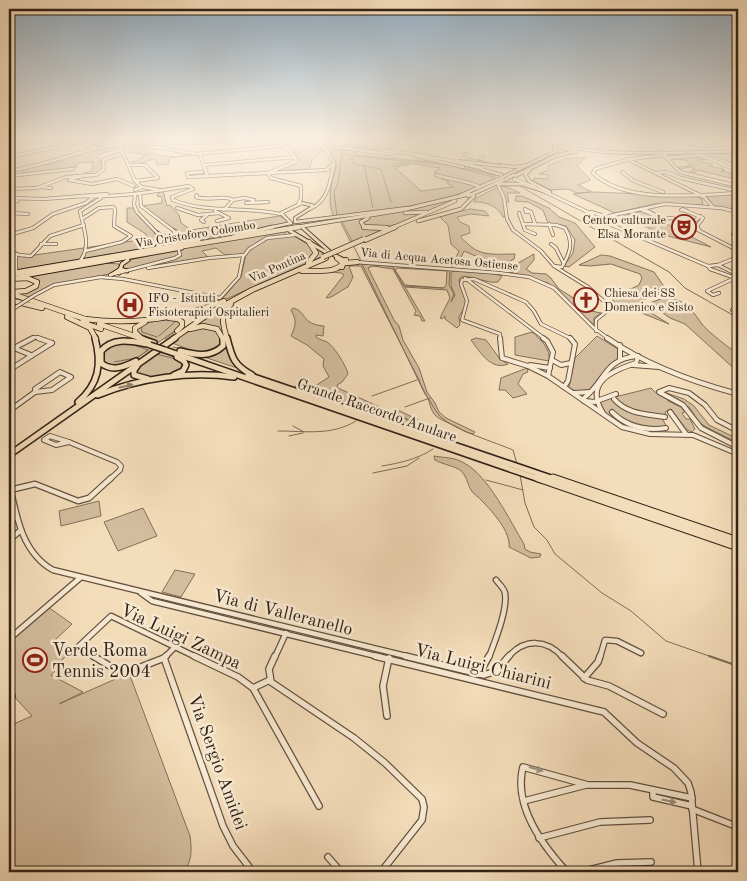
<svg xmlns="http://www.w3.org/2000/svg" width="747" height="881" font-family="'Old Standard TT',serif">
  <rect width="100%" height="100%" fill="#f4ddba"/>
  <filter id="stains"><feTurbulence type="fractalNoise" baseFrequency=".004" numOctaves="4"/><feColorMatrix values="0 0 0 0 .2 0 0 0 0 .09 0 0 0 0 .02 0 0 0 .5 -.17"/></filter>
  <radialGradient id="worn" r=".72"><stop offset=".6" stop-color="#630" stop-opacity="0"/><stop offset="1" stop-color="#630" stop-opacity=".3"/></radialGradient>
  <g fill="#d3bd9e" stroke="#82705a" fill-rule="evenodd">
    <path d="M193 140 194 143 225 140 224 143 205 145 201 144 150 146 146 149 147 153C156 153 166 157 176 157 182 157 185 153 192 155L169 158V164L157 165 156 159C146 160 144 164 132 164L131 162 137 161 145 155 129 152 123 147 140 142Z"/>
    <polygon points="307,140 334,140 325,147 326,151 320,151 318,155 313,158 309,169 270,171 297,163 298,159 292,150 308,143"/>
    <polygon points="347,140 388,140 390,143 390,148 382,150 346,148"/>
    <path d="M113 146 120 148 97 155 103 168C97 173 91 178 84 173L92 171 93 162 77 163 76 167 67 170 9 176V171L49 164 90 151Z"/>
    <path d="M335 150 357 151 356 155 443 163 494 175 495 178C446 205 389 209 334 217 326 200 332 182 337 164L331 156V152ZM399 163H406L395 166 398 167H400L399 166 409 165 407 163 440 168 434 172 437 174 436 176 449 182 447 183 453 187 421 191 392 165Z"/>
    <path d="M665 152 738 154V165C723 159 709 154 693 154 685 154 677 157 669 157Z"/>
    <path d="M692 156 707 159 697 160C703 163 708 162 713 164L709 166C715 168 719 167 725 170L721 171 738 175V180L698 170 692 174 688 173 695 169 690 167 680 169 677 167 690 166 686 160 672 159Z"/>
    <polygon points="586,157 577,166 591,180 578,185 592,192 695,196 702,199 703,205 654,204 615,213 573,194 591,192 577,193 568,189 548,190 533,183 534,178 548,179 548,175 539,174 548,170 548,166 564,159"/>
    <path d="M500 186 507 187 520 193H507L509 202H506V217H503C499 207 485 201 474 202L476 198Z"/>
    <polygon points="163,191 167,206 170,205 179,215 181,223 191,230 279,216 288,220 289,223 251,232 199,240 187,237 177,232 142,206 162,203 162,197 157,196 159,192"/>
    <polygon points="735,194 738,197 738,211 713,206 708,198 703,196"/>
    <polygon points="516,196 522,196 549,208 559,217 575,223 595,247 569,267 564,266 573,253 575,240 566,226 548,223 543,210 528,202 515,201"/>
    <polygon points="455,199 353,243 341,220 290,229 292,224 395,210"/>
    <polygon points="127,208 133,208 161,239 161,243 157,246 9,272 9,248 19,254 28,256 146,239 146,234 127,222"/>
    <path d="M470 209 485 211 489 216 471 214 457 217 460 222 469 226 470 233 461 236C462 241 465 240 468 244 481 257 498 254 515 254L514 259C499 269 479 257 464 251L459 262 451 268 459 251 451 244 448 225 439 216Z"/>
    <polygon points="642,211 711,247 664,235 623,216"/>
    <polygon points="288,225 288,231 282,236 294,236 327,254 222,301 219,299 223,298 241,277 246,254 225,255 216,248 202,251 208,257 134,269 49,286 27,298 16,294 36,288 39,282 31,277 15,278 105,263 119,264 119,266 133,259"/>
    <polygon points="534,254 534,260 526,269 532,273 546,274 550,277 559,289 572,297 581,309 601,313 594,318 594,325 548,283 509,272 513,272 513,266"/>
    <path d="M601 255 610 256 654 272 665 288 630 296 604 292C618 286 622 295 639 285L642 278 640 274 611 264 590 266 579 265Z"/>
    <path d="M347 263 451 270 449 272 450 273 449 285 454 294 451 302 455 295 451 286V272L454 271 491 273 502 276 498 282C486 284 474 275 461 277L459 280 467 303 459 317 460 325 457 328 445 319V316L442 319 440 318 450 298 447 290 405 287 425 321H422L420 316 414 315 416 311 393 269 373 266 368 268 394 320 399 326 403 340 419 368 427 392 435 403 439 412 446 418 475 432 473 434C466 433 461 429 455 426 439 418 433 419 429 401 427 395 421 387 419 380L361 266H349L353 277 348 287C341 290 333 298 326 298L344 275 341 273 322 271 340 270ZM398 268 447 271 446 286 443 288 405 285 395 270Z"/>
    <polygon points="671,290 640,301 653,314 669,324 627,307 621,311 617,309 611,296 630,298"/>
    <path d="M664 298C683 298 691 308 701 323 708 332 728 347 738 354V372L685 324 670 318 652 305V302Z"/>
    <polygon points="227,305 224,310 224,333 217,327 191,327"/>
    <path d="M293 308C308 312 300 324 324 326L323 336 316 335V337C320 340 323 340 327 342 334 346 347 367 348 374L342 382 337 385 338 388 412 422 394 411 396 409 444 433 445 436 441 438 299 389 295 386 309 390 329 377 323 366 324 359 307 345 291 336C296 325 297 321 291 310Z"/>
    <polygon points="173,319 181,322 180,327 159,342 136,332 137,327 149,321"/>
    <polygon points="204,327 217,329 223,343 218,350 196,352 172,343 184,333"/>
    <path d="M532 332C541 339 551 350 549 361L515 355V337Z"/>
    <path d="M597 336 621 351 618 362 602 375 591 391C583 391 575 393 569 387L575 358Z"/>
    <path d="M476 338 486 340 500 359 508 364C491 371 480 352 471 340Z"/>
    <polygon points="226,342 232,360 237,368 198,355 225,346"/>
    <path d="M135 343 150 348C132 362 125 372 102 362V351L110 344Z"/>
    <path d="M158 351 180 359 184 365C175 380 151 379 137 375L135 369Z"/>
    <polygon points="527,368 528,372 523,374 518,384 527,394 513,398 505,390 499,390 501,378"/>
    <path d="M651 388 655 392 669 398 668 401 681 407 685 412 682 413 686 419H690L695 429 692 432 687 430 671 409 665 412 666 415H660L667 427C646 427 628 424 613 410L609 412 612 416 625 424 661 432C645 437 614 426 604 412 602 409 600 404 599 401Z"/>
    <polygon points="664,392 684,399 694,406 709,425 738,439 738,443 708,428 700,423 689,407 662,394"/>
    <path d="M434 456C445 458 454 457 464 463 488 475 510 521 524 544L525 549 530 552 541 554 540 557 531 558 509 547C511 532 492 511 482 501 479 497 473 494 471 490 467 483 467 476 460 470 454 466 442 464 435 460Z"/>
    <polygon points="99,501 101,516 61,526 59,511"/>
    <polygon points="143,508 157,536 118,551 104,522"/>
    <polygon points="175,570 195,574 181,597 162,592"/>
    <path d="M48 607 72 624 54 641 70 652 54 668 56 670 51 675 83 692 59 704 129 673 190 836C192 850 192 860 184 872H9V726L32 716 9 691V642Z"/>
  </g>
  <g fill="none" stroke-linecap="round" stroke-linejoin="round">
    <g stroke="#7e6c57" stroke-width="1">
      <polyline points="342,153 352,156 448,165 493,177"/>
      <polyline points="351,159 354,160 354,164 381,169 391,202"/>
      <polyline points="364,165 373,208"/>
      <polyline points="520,186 669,272 685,288 738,318"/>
      <polyline points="337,216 334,192 338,183 344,140"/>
      <polyline points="341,223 351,243"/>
      <polyline points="354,247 361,261"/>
      <path d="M362 264 425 394C432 402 435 413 443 419 458 431 494 442 513 450L517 464"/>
      <polyline points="362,264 448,270"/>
      <polyline points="393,267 404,286 444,288"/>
      <polyline points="141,327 142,332 157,337"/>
      <polyline points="159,336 176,321"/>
      <polyline points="165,339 176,331"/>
      <polyline points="131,344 148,350"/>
      <polyline points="173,347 199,352"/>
      <polyline points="156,354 176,359"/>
      <polyline points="135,359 149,350"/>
      <polyline points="114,362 136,358"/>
      <polyline points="179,370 182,365 180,361"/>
      <polyline points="372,396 417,380"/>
      <polyline points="405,407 430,398"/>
      <polyline points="293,426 304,432"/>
      <path d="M278 431C306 431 331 436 356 421"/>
      <polyline points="289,436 303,433"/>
      <path d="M382 466C400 463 418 459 433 449"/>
      <polyline points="373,473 407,466 419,458"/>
      <polyline points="520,475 525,503 534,527 547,540 555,554 602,593 631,611 666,641 712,657"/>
      <polyline points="486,480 523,490"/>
    </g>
    <polyline stroke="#7e6c57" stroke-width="2" points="709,656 738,666"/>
    <polyline stroke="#cdb899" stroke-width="2.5" stroke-dasharray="2.5 1" stroke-linecap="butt" points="503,175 515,178"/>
    <defs>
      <g id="minor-far3">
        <polyline points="373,140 381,140"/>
        <polyline points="601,140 598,143 604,151"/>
        <polyline points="621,140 628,143 633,140"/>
        <polyline points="681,140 703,146 723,145"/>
        <polyline points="139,142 184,140"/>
        <polyline points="226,143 225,141 229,140"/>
        <polyline points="121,144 120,146 134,179 141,187"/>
        <polyline points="556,144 577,140"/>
        <polyline points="660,144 681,140"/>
        <polyline points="328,146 335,140"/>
        <polyline points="9,147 29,140"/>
        <polyline points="95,148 92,147 102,142"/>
        <polyline points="326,150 323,148 329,146 389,154 397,152"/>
        <polyline points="394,150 394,142 398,140"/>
        <path d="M382 151C395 149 426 157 442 159"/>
        <polyline points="660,151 680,172 738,186"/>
        <polyline points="147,153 148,149 155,147 197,154 281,146"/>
        <polyline points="200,154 207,175"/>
        <polyline points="464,155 466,154"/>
        <path d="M666 155 630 159 595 169 593 173C624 204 697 195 738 193"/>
        <polyline points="9,157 89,140"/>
        <polyline points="667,158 701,155 738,171"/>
        <polyline points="481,159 483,157"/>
        <polyline points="629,160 704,197 713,207"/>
        <polyline points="128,165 145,165"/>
        <polyline points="204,165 295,157"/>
        <path d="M9 171C41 166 71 154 103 147 116 144 129 145 141 140"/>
        <polyline points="622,172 634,181 663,192"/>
        <polyline points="268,173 297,161 293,154 278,140"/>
        <polyline points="268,173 271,178 301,186 301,199 298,204"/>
        <polyline points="655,173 666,172 681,178 738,191"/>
        <polyline points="85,175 69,180 92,184 117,179 134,186"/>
        <path d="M436 175C451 180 466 180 480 187"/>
        <polyline points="9,176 73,169"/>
        <polyline points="188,177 187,173 202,172"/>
        <polyline points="189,177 326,170 334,164"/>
        <polyline points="514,179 535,187"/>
        <polyline points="135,181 158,178 145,165"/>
        <polyline points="498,185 504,198 507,219 513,230 541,251 554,266"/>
        <polyline points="41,187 51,188"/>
        <polyline points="9,189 37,188 66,177 96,175 104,169 103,160 123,153"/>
        <polyline points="135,190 142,187 159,190"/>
        <polyline points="541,190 592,214 597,221 605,223 614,222"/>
        <polyline points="135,194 134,205 137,212 157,233 168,237 175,243"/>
        <polyline points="140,194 141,206 174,231 175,242"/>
        <path d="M197 195 196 197C210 202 222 194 233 200L224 210"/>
        <path d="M76 196C114 198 152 192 189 186L193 189 172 197 173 200C208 214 244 206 280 214"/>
        <polyline points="9,198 44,199 107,194"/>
        <polyline points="233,200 244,198 254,200 252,202"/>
        <polyline points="9,203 18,201 14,200"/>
        <polyline points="246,203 268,202"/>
        <polyline points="177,208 198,215 219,213"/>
        <path d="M310 209C329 200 330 182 334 163L326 150"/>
        <polygon points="525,209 531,212 526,212"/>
        <polygon points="683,209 687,211 681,210"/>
        <polyline points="642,210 663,219 644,209"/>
        <polyline points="215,211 229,218 217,221 228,218"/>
        <polyline points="686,211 703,218 697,226 699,230"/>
        <polyline points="531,212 535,224"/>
        <polyline points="591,212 601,215"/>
        <polyline points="9,213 28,214"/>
        <polyline points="519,213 525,230 535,234"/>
        <polyline points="609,216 665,204 721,208 738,212"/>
        <polyline points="700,216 692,224 692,227 735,249"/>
        <polyline points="82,219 99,208 113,207 115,209 114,226 131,236 122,242 85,251"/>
        <polyline points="663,219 672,218 692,226"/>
        <polyline points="204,222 201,220 207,215"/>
        <polyline points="607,223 708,266 710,269 738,279"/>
        <path d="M523 224 556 225 565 228C574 243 570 253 562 267"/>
        <polyline points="549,224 553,235"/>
        <polyline points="733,234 738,232"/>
        <polyline points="9,235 33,228 53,214 86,203 92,198"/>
        <polyline points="41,244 56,244"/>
        <polyline points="555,247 551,244 556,248 564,264"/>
        <polyline points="9,250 19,255 31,256 50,236 84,225"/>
        <polyline points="16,254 16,271"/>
        <path d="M80 261C92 246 83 227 80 211L101 198"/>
        <polyline points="356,262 499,273 529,277 554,288 594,328 609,339"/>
        <polyline points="718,265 738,257"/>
        <polyline points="708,266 718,265 738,275"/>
        <polyline points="562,267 554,266 588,287 609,306 607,311 596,320 596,331"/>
        <polyline points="148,268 209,258 244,255"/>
        <polyline points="110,275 175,258 180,255 179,251"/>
        <polyline points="100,277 123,279 220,298 239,277 243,257 249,249 267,238 295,235"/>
        <polyline points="465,278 545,339"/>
        <polyline points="719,293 713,295 707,291 735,278"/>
        <polyline points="35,295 54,285 101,277"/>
        <polyline points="732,310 738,313"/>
        <polyline points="9,313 16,307"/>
        <polyline points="31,339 35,337 41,339"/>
        <polyline points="500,339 500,334 462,320 467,301 461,284 462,280 474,279 526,302 534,311 541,324 572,339"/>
      </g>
      <g id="minor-far2">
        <polyline points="38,338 52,343"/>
        <polyline points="500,338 502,358 528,366 548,376 622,427 650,434 693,435 738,454"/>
        <polyline points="543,338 547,341 553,352 548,376"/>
        <path d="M607 338C646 365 693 382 738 394"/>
        <polyline points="620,345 620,360"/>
        <polyline points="9,346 31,355"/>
        <polyline points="14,348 33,338"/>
        <polyline points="552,360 561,365 571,363"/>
        <polyline points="530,365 550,368"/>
        <polyline points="633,365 659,367"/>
        <polyline points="9,370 52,343"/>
        <polygon points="60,372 71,377 52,390 35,392 35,389"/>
        <polyline points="564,387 568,381 575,344 570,338"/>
        <polyline points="574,393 590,392"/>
        <path d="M614 399C627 414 646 414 665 417"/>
        <path d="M584 401V398C605 382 604 359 637 356"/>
        <polyline points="586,401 594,402 616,394"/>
        <polyline points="9,411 35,392"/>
        <path d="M612 412C627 427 646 431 666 428"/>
        <polyline points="670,412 686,434"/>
        <path d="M603 413C584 383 611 371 636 363L638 356"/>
        <polyline points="9,415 9,417"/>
        <polyline points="738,431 717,420 705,405 689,393 669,388 659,392 683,405 701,428 738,447"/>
        <polygon points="50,436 69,442 56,445 44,440"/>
        <polyline points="69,442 117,462 121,466 120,470 109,480"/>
      </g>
      <g id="minor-far1">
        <path d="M9 481C16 514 21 552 53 570L410 657"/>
        <polyline points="10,490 35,484 78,501 89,498 111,478"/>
        <polyline points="9,522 15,517"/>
        <polyline points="9,540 21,530"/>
        <polyline points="141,593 152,601 380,657"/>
        <polyline points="9,639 80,578"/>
        <polyline points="95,657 78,647 111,616 196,657"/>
        <polyline points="165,657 175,647"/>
        <polyline points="275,657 286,633"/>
        <path d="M489 657C495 641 508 609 505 593 504 588 499 584 496 580"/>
        <path d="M508 657C525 638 546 639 563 657"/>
        <polyline points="600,657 605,640 617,641 641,653"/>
      </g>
      <g id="minor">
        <polyline points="93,656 120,672"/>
        <polyline points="166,656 164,658 223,826 233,846 253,872"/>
        <polyline points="194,656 238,677 253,688 270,680"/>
        <polyline points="275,656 269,669 271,682 354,738 385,763 422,799 424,807 422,820 381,872"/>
        <polyline points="375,656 604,712 637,743 674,768 688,783 691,792 698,872"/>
        <polyline points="405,656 484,675 496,671 509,656"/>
        <polyline points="562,656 587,680 609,686 663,714"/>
        <polyline points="128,672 164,658"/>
        <polyline points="479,674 489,656"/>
        <polyline points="584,678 598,662 600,656"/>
        <polyline points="253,688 319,806"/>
        <polyline points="9,693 12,696"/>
        <polyline points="387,716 383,686 389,658"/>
        <polyline points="653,790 653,797 692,806"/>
        <polyline points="524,801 586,785"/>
        <polyline points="692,809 738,827"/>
        <polyline points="539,838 600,822 650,820"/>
        <polyline points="328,857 341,872"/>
        <path d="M567 872C542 845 513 806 523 767L588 785H630L692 798"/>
        <polyline points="581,872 617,863 651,862"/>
      </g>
      <g id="major-far1">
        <path d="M548 140C598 161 682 150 738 152"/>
        <polyline points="555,146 574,151"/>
        <polyline points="572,147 587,140"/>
        <polyline points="415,156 463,167"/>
        <polyline points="488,164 468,160 460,163 502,175"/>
        <polyline points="498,165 515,167 529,165"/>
        <polyline points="509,174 554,152 556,150 554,146"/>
        <polyline points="461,195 503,177"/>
        <polyline points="295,222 407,208"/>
        <polyline points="291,223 281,213 302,203 314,206 295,218 295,222"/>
        <polyline points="268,228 291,223"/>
      </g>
      <g id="major">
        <polyline points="303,228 330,252"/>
        <polyline points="174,231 185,238 196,240"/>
        <polyline points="290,231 329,254"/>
        <polyline points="157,233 163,241 157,247"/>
        <polyline points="234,236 273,227"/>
        <polyline points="334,255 344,260"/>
        <polyline points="120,269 127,271"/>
        <polyline points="9,273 199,241"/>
        <polyline points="119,273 122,264 128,260"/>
        <polyline points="111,275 119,270"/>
        <polyline points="18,277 182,248"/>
      </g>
      <g id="highway-far3">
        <polyline points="529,171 525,174 529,181 550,192"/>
        <polyline points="515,176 555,156 576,151"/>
        <polyline points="500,184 523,184 544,191"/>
        <polyline points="468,196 508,178"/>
        <polyline points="405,213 426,212"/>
        <polyline points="368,218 361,222 364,227 371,228"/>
        <polyline points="418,221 461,209 474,196"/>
        <polyline points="291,228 402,210 469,194"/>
        <polyline points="383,228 387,228"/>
        <polyline points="392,228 455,201"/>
      </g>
      <g id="highway-far2">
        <polyline points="364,227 387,228"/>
        <polyline points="365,240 395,227"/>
        <polyline points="337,258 343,263 342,267"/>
        <polyline points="308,263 316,253 309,242"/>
        <polyline points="346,263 357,262"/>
        <path d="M302 271C317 270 337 275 346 260"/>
        <polyline points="9,275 299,227"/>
        <polyline points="9,279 27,278 37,282 36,286 26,291 13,292"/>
        <polyline points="9,293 88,320"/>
        <polyline points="9,300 42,308"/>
        <polyline points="67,317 90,328 96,339"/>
        <polyline points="169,318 178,319 182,322 182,326 177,331"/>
        <path d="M85 319C133 325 179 319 224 301"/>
        <polyline points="82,322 101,329"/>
        <polyline points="99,324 143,339"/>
        <polyline points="190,329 203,326 217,329 223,339"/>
        <polyline points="140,337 135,332 135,328 145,322"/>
        <polyline points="173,339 210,313 252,290 326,258"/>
        <path d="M227 339C223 324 219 316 231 304"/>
      </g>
      <g id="highway-far1">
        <polyline points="139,338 154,343"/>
        <path d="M227 338C232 358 234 365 252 375"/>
        <polyline points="165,350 542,480"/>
        <path d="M180 351C196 355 210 358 223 346V338"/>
        <path d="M136 361C124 367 112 372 101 363V351C113 337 130 341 147 344"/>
        <polyline points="137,366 134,370 134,375 148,379"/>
        <polyline points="174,375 183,371 186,365 184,361 177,357"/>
        <polyline points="248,375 557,480"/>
        <path d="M98 395C140 378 189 371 234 377"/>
        <path d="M78 402C99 384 102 364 95 338"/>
        <polyline points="9,455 175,338"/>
      </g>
      <g id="highway">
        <polyline points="538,478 738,547"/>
        <polyline points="553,478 738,541"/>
      </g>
    </defs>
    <use href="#minor-far3" stroke="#62513f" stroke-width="4"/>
    <use href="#minor-far2" stroke="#62513f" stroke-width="6"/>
    <use href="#minor-far1" stroke="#62513f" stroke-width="7"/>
    <use href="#minor" stroke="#62513f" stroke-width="8"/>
    <use href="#major-far1" stroke="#312216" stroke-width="4"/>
    <use href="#major" stroke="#312216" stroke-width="5"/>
    <use href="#highway-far3" stroke="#312216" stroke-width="4.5"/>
    <use href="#highway-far2" stroke="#312216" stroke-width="6"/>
    <use href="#highway-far1" stroke="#312216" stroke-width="8"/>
    <use href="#highway" stroke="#312216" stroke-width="9"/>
    <use href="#minor-far3" stroke="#f8e9d2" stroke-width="2.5"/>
    <use href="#minor-far2" stroke="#f8e9d2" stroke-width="4"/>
    <use href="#minor-far1" stroke="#f8e9d2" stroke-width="4.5"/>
    <use href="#minor" stroke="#f8e9d2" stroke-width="5.5"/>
    <use href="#major-far1" stroke="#f4ddba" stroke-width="2.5"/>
    <use href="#major" stroke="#f4ddba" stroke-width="3"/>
    <use href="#highway-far3" stroke="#f4ddba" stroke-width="3"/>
    <use href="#highway-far2" stroke="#f4ddba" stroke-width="4.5"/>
    <use href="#highway-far1" stroke="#f4ddba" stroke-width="5"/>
    <use href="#highway" stroke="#f4ddba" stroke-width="7"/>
    <defs>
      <g id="minor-bridge">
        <polyline points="442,159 482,168"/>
        <polyline points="16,307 35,295"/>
      </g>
      <g id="major-bridge">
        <polyline points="457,161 501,166"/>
        <polyline points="503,177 509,174"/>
      </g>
      <polyline id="highway-bridge-far2" points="508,178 514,175"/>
      <polyline id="highway-bridge-far1" points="323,257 364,239"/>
      <polyline id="highway-bridge" points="150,345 165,350"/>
    </defs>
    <use href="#minor-bridge" stroke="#62513f" stroke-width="4" stroke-linecap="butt"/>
    <use href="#major-bridge" stroke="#312216" stroke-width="4" stroke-linecap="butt"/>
    <use href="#highway-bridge-far2" stroke="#312216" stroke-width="4.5" stroke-linecap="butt"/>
    <use href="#highway-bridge-far1" stroke="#312216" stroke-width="6" stroke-linecap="butt"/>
    <use href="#highway-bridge" stroke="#312216" stroke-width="8" stroke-linecap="butt"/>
    <use href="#minor-bridge" stroke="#f8e9d2" stroke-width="2.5"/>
    <use href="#major-bridge" stroke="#f4ddba" stroke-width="2.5"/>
    <use href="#highway-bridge-far2" stroke="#f4ddba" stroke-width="3"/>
    <use href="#highway-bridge-far1" stroke="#f4ddba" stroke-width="4.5"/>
    <use href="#highway-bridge" stroke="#f4ddba" stroke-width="5"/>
  </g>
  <defs><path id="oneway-solid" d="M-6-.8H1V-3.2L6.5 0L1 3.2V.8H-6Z" transform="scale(1.25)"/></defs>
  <use fill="#928068" href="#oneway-solid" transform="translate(126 386) rotate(-13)"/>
  <g fill="#9e8f7d">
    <use href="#oneway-solid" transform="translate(536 769) rotate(16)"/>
    <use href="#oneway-solid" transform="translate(669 801) rotate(12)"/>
  </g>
  <linearGradient id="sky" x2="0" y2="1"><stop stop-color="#92abbf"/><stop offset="0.53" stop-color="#faf0e0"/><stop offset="1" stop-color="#faf0e0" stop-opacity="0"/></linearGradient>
  <rect width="747" height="263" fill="url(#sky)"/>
  <defs>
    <symbol id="theatre-ring" viewBox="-11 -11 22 22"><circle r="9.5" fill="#f8e9d2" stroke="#8f2418" stroke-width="1.5"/><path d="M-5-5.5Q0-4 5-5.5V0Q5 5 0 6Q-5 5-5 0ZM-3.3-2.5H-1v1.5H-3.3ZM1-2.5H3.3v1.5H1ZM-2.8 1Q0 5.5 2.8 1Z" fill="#8f2418"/></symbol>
    <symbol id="church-ring" viewBox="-11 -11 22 22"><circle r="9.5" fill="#f8e9d2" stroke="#8f2418" stroke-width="1.5"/><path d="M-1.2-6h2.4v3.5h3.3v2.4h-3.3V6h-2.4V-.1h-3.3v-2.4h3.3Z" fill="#8f2418"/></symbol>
    <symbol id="hospital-ring" viewBox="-11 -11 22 22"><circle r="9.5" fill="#f8e9d2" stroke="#8f2418" stroke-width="1.5"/><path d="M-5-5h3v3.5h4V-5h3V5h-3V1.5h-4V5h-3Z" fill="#8f2418"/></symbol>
    <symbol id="stadium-ring" viewBox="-11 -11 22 22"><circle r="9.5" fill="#f8e9d2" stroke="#8f2418" stroke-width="1.5"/><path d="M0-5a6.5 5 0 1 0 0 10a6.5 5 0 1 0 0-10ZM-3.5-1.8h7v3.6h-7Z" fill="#8f2418"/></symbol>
  </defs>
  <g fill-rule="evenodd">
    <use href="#theatre-ring" x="670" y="213" width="28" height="28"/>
    <use href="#church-ring" x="572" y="286" width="28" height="28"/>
    <use href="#hospital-ring" x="116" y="291" width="28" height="28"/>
    <use href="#stadium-ring" x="21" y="646" width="28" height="28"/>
  </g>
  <g text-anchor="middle" stroke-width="5" stroke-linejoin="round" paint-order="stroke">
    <g font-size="12" fill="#312216" stroke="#f8e9d2" text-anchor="start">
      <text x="666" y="224" text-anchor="end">Centro culturale<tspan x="666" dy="14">Elsa Morante</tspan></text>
      <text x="604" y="297">Chiesa dei SS<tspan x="604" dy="14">Domenico e Sisto</tspan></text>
      <text x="148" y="302">IFO - Istituti<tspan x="148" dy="14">Fisioterapici Ospitalieri</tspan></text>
    </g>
    <g font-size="12" fill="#312216" stroke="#f8e9d2">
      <text transform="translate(195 234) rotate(-9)" y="4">Via Cristoforo Colombo</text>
      <text transform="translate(439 259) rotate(5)" y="4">Via di Acqua Acetosa Ostiense</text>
      <text transform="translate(277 267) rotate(-24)" y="4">Via Pontina</text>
    </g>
    <g font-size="15" fill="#312216" stroke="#f8e9d2">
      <text transform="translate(377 410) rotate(19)" y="5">Grande Raccordo Anulare</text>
    </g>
    <g font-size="18" fill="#312216" stroke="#f8e9d2">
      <text transform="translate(283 612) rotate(14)" y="6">Via di Valleranello</text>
      <text transform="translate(181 636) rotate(25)" y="6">Via Luigi Zampa</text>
      <text transform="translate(483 666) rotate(14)" y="6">Via Luigi Chiarini</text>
      <text transform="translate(218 762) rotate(70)" y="6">Via Sergio Amidei</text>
    </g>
    <g font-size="18" fill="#312216" stroke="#f8e9d2" text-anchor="start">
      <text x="52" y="656">Verde Roma<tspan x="52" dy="21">Tennis 2004</tspan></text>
    </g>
  </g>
  <rect width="747" height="881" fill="none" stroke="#f4ddba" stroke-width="30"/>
  <rect x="10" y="10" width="727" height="861" fill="none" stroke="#312216" stroke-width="2.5"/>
  <rect x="15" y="15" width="717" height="851" fill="none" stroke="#312216"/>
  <rect width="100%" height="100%" filter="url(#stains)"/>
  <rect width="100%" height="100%" fill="url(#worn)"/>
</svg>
